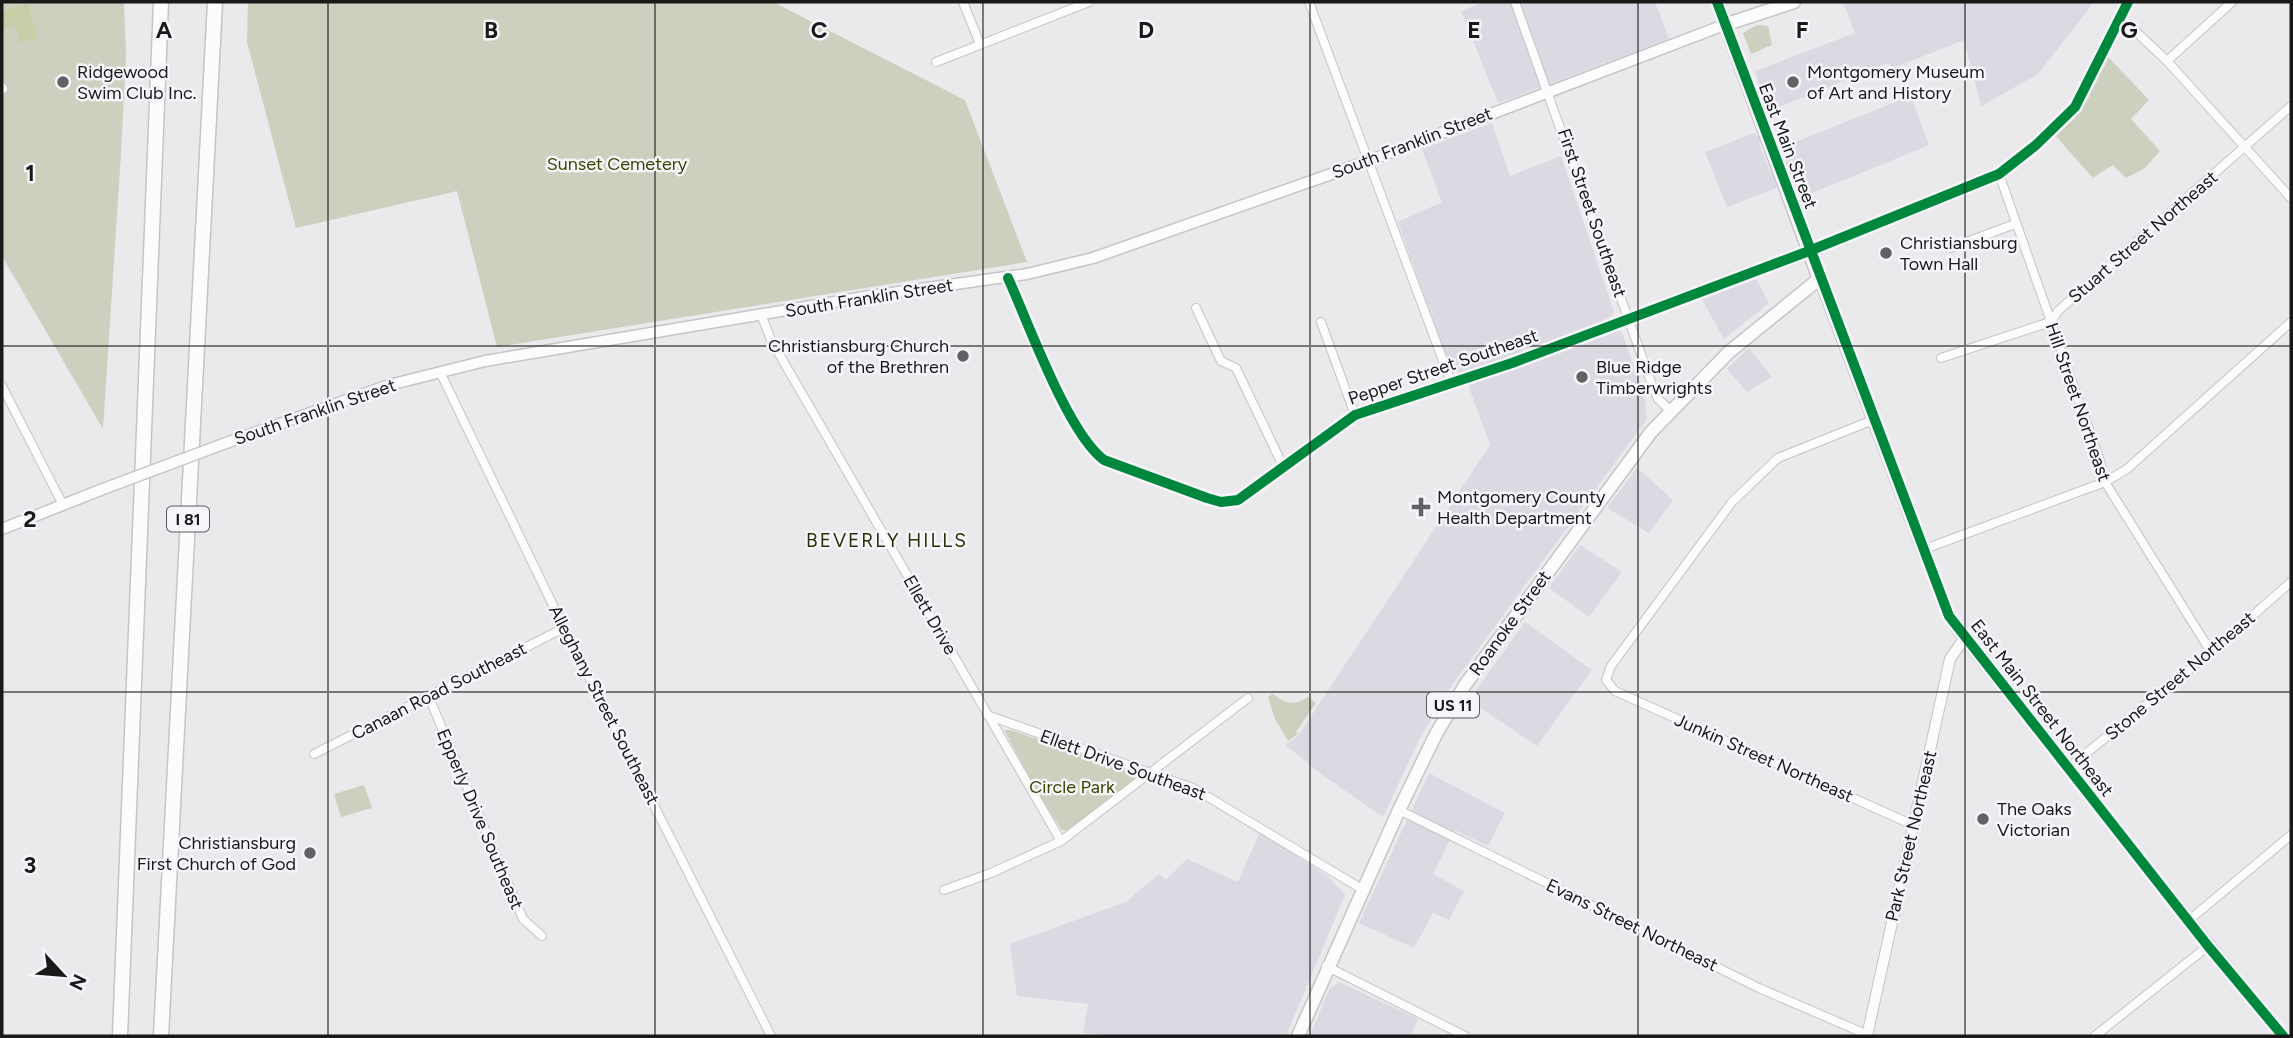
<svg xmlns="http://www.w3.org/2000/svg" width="2293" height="1038" font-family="Figtree,sans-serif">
  <rect width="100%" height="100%" fill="#eae9ec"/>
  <g fill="#dbd9e1">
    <polygon points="1484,2 1655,2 1669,39 1498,103 1461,11"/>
    <polygon points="1843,2 2094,2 2038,74 1981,106 1964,40 1893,68 1888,63 1772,110 1766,107 1755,71 1855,33"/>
    <polygon points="1911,96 1929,145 1800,198 1778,149"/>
    <polygon points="1492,123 1510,176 1561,156 1614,312 1608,320 1460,374 1451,369 1398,222 1442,202 1422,149"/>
    <polygon points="1754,133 1761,138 1759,144 1770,172 1774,173 1776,188 1727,207 1705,152"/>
    <polygon points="1754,275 1769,303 1724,339 1700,296"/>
    <polygon points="1609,329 1618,329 1623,335 1644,397 1647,419 1452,685 1420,738 1383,817 1317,771 1286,745 1298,736 1490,445 1467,382"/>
    <polygon points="1749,348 1772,377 1747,392 1727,369"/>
    <polygon points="1637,468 1673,500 1649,533 1607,508"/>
    <polygon points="1580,545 1622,572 1589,617 1549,588"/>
    <polygon points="1525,622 1592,670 1537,746 1469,700"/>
    <polygon points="1429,773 1505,813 1488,846 1455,830 1433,874 1464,891 1449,920 1433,913 1414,948 1359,923"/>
    <polygon points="1260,832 1329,877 1345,895 1286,1036 1119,1036 1083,1033 1088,1004 1017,996 1010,944 1126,902 1159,874 1166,880 1187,859 1238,882"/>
    <polygon points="1339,982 1418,1019 1411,1036 1310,1036 1329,990"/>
  </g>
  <g fill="#ccd0be">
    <polygon points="2,2 124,2 126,56 121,153 103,429 2,256"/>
    <polygon points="248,2 773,2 965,100 1027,262 497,347 457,191 296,228 247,42"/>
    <polygon points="1757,25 1768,26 1772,45 1751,54 1743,33"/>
    <polygon points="2107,56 2149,100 2131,119 2160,151 2145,168 2126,178 2113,165 2093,178 2054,134 2081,107"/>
    <path d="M1273 694C1286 704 1294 706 1308 697L1316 703 1296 732 1298 734 1288 741 1275 719 1268 697Z"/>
    <polygon points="1004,730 1011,730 1127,770 1135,774 1134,781 1069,831 1062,830 1040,797"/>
    <polygon points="364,785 372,808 341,817 334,794"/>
  </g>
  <polygon fill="#c7cea8" points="28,4 38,38 20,43 15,26 2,29 2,11"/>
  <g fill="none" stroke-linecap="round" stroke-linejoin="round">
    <defs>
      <g id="minor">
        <polyline points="963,2 980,44"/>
        <polyline points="1309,2 1451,382"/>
        <polyline points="1515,2 1652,385 1658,399 1670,410"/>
        <polyline points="2120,21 2131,27 2167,61 2291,198"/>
        <polyline points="2167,61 2232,2"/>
        <polyline points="936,62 1089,2"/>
        <polyline points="2,87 3,89"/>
        <polyline points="1999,174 2100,461 2105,482 2211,652"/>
        <polyline points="1950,248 2015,224"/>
        <path d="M1008 278C1028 322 1068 434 1104 460L1207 498 1221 502 1238 500 1355 415 1512 363 1809 251 1999 174 2036 145 2075 107 2128 2"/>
        <polyline points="1196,308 1221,361 1236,368 1283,466"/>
        <polyline points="761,314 771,340 1061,841"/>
        <polyline points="1321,322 1355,415"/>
        <polyline points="1941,358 2050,322 2059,310 2291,106"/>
        <polyline points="440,372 564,628 771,1036"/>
        <polyline points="2,386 63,505"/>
        <polyline points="1873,420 1778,458 1732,502 1611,666 1606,680 1615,691 1913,825"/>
        <polyline points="1922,550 2105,482 2127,469 2291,322"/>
        <polyline points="428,695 523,919 542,936"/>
        <polyline points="987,715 1193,788 1362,889"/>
        <polyline points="314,754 564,628"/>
        <polyline points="2068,768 2211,652 2291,582"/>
        <polyline points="1399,810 1759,988 1868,1035"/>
        <polyline points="944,890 991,873 1061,841 1248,698"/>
        <polyline points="2188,921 2291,835"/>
        <polyline points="1326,966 1465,1036"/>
        <polyline points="2095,1036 2208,946"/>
      </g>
      <g id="tertiary">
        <polyline points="1819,279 1922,550 1957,630 2283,1036"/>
        <polyline points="1867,1036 1950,659 1964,639"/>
      </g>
      <g id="secondary">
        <polyline points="226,443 389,385 485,361 870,296 1027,274 1093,258 1371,160 1724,25"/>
        <polyline points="2,529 103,489"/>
      </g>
      <g id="primary">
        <polyline points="1724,25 1794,2"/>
        <polyline points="1298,1036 1399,810 1436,734 1465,685 1651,432 1729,352 1819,279 1717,2"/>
      </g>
      <g id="motorway">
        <polyline points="120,1036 161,2"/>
        <polyline points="161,1036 215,2"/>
      </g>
    </defs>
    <use href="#minor" stroke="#c5c4c6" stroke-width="10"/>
    <use href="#tertiary" stroke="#c5c4c6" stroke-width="12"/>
    <use href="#secondary" stroke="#c5c4c6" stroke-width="13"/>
    <use href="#primary" stroke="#c5c4c6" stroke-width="15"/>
    <use href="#motorway" stroke="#c5c4c6" stroke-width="17"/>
    <use href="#minor" stroke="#fcfcfc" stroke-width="8"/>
    <use href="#tertiary" stroke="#fcfcfc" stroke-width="10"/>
    <use href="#secondary" stroke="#fcfcfc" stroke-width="10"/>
    <use href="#primary" stroke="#fcfcfc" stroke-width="12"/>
    <use href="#motorway" stroke="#fcfcfc" stroke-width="14"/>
    <defs>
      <polyline id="secondary-bridge" points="103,489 226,443"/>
    </defs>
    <use href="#secondary-bridge" stroke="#c5c4c6" stroke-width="13" stroke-linecap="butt"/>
    <use href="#secondary-bridge" stroke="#fcfcfc" stroke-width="10"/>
    <defs>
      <g id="cycleway">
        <polyline points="1717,2 1949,616 2208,946 2283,1036"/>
        <path d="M1008 278C1028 322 1068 434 1104 460L1207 498 1221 502 1238 500 1355 415 1512 363 1809 251 1999 174 2036 145 2075 107 2128 2"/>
      </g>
    </defs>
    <use href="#cycleway" stroke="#f6f5fa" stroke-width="15"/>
    <use href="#cycleway" stroke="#00873e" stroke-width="10"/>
  </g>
  <path fill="none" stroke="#19191a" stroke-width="2" stroke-opacity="0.55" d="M328 2V1036M655 2V1036M983 2V1036M1310 2V1036M1638 2V1036M1965 2V1036M2 346H2291M2 692H2291"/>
  <g fill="#626264" stroke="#f6f5fa" stroke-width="2.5">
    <circle cx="63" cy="82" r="7"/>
    <circle cx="1793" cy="82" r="7"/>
    <circle cx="1886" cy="253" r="7"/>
    <circle cx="963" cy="356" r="7"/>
    <circle cx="1582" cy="377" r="7"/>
    <path d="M1417.5 496.5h7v7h7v7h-7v7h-7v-7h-7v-7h7z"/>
    <circle cx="1983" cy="819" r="7"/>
    <circle cx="310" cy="853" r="7"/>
  </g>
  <g text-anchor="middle" stroke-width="5" stroke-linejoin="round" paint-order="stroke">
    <g fill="#f6f5fa" stroke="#5b5b5d" stroke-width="2">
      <rect x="167" y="506.5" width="42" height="25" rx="5"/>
      <rect x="1427" y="692.5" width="52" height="25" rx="5"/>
    </g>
    <g font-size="16" font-weight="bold" fill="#19191a">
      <text x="188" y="525">I 81</text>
      <text x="1453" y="711">US 11</text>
    </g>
    <g font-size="18" fill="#19191a" stroke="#f6f5fa" text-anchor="start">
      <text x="77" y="78">Ridgewood<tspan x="77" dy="21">Swim Club Inc.</tspan></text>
      <text x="1807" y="78">Montgomery Museum<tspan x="1807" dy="21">of Art and History</tspan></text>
      <text x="1900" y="249">Christiansburg<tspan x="1900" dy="21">Town Hall</tspan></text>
      <text x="949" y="352" text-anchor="end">Christiansburg Church<tspan x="949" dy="21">of the Brethren</tspan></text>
      <text x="1596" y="373">Blue Ridge<tspan x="1596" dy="21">Timberwrights</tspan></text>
      <text x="1437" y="503">Montgomery County<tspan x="1437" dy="21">Health Department</tspan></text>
      <text x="1997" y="815">The Oaks<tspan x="1997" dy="21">Victorian</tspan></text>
      <text x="296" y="849" text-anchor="end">Christiansburg<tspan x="296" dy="21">First Church of God</tspan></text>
    </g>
    <g font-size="18" fill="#19191a" stroke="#f6f5fa">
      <text transform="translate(1412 143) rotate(-21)" y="6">South Franklin Street</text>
      <text transform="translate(1788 146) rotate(69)" y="6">East Main Street</text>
      <text transform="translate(1592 213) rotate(71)" y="6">First Street Southeast</text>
      <text transform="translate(2143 237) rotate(-41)" y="6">Stuart Street Northeast</text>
      <text transform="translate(869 298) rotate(-9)" y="6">South Franklin Street</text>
      <text transform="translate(1443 367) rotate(-19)" y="6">Pepper Street Southeast</text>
      <text transform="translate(2078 402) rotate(71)" y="6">Hill Street Northeast</text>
      <text transform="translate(315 412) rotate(-19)" y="6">South Franklin Street</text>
      <text transform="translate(930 615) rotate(60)" y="6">Ellett Drive</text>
      <text transform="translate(1510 623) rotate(-54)" y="6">Roanoke Street</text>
      <text transform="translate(2180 676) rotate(-40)" y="6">Stone Street Northeast</text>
      <text transform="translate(439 691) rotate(-27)" y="6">Canaan Road Southeast</text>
      <text transform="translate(604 705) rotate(63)" y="6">Alleghany Street Southeast</text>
      <text transform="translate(2042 708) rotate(52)" y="6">East Main Street Northeast</text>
      <text transform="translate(1764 758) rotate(24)" y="6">Junkin Street Northeast</text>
      <text transform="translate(1123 765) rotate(20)" y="6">Ellett Drive Southeast</text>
      <text transform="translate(480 819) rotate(67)" y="6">Epperly Drive Southeast</text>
      <text transform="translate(1911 836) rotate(-77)" y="6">Park Street Northeast</text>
      <text transform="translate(1632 925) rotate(26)" y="6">Evans Street Northeast</text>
    </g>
    <g font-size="18" fill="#3c4400" stroke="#f6f5fa">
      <text x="617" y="170">Sunset Cemetery</text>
      <text x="1072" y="793">Circle Park</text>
    </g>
    <g font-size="19" letter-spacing="2" fill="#2a3007" stroke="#f6f5fa">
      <text x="887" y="547">BEVERLY HILLS</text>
    </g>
  </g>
  <g font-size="23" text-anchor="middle" font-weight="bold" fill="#19191a" stroke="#f6f5fa" stroke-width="5" stroke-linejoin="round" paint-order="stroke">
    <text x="164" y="38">A</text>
    <text x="491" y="38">B</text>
    <text x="819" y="38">C</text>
    <text x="1146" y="38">D</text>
    <text x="1474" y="38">E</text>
    <text x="1802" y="38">F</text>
    <text x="2129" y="38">G</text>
    <text x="30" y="181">1</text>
    <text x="30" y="527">2</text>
    <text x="30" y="873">3</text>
  </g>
  <rect width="2293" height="1038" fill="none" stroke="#19191a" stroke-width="7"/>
  <g transform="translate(63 975) rotate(116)" stroke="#f6f5fa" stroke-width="5" paint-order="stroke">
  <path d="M0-5L12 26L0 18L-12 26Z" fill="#19191a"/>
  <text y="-10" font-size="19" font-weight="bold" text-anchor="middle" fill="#19191a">N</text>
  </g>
</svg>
